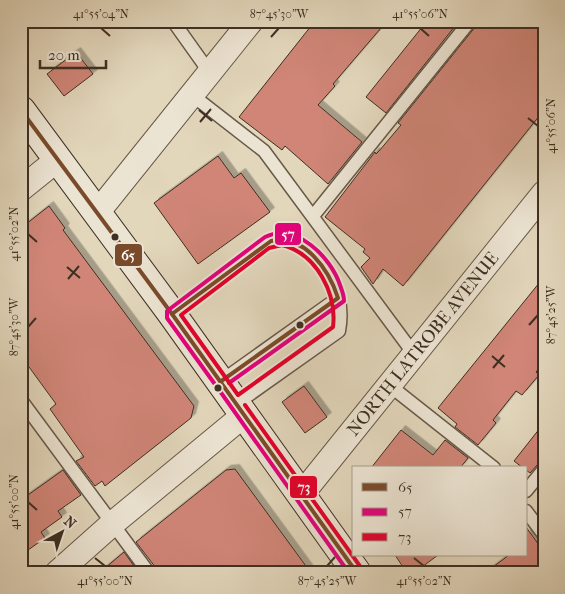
<svg xmlns="http://www.w3.org/2000/svg" width="565" height="594" font-family="'IM FELL French Canon',serif">
  <defs>
    <filter id="shadow"><feDropShadow dx="4.5" dy="-4.5" stdDeviation="0" flood-color="#0004"/></filter>
  </defs>
  <rect width="100%" height="100%" fill="#e2d6bb"/>
  <filter id="stains"><feTurbulence type="fractalNoise" baseFrequency=".004" numOctaves="4"/><feColorMatrix values="0 0 0 0 .2 0 0 0 0 .09 0 0 0 0 .02 0 0 0 .5 -.17"/></filter>
  <radialGradient id="worn" r=".72"><stop offset=".6" stop-color="#630" stop-opacity="0"/><stop offset="1" stop-color="#630" stop-opacity=".3"/></radialGradient>
  <g fill="#d08577" stroke="#3e2f23" filter="url(#shadow)">
    <polygon points="315,21 387,21 333,84 335,86 318,105 362,142 328,184 285,146 282,150 239,117"/>
    <polygon points="427,21 459,21 386,113 366,97"/>
    <polygon points="478,21 544,21 544,110 403,286 383,269 373,284 361,267 370,258 363,252 365,249 325,217 375,152 376,154 379,151 401,125 398,123 476,26"/>
    <polygon points="76,52 93,74 64,96 47,74"/>
    <polygon points="218,156 234,178 241,173 270,212 198,264 154,203"/>
    <polygon points="49,206 65,228 63,230 194,406 191,418 105,486 102,481 95,486 76,461 84,457 50,409 56,404 21,356 21,228"/>
    <polygon points="544,277 544,362 536,372 539,375 522,395 516,391 493,420 496,423 478,445 455,427 457,424 438,408"/>
    <polygon points="304,386 327,417 305,433 282,402"/>
    <polygon points="544,423 544,461 538,464 530,473 526,470 526,468 523,468 514,461"/>
    <polygon points="401,430 433,455 445,440 468,458 460,468 371,468"/>
    <polygon points="235,469 311,573 157,573 156,568 136,542 226,470"/>
    <polygon points="63,470 81,495 58,511 62,517 41,532 45,538 21,555 21,500"/>
    <polygon points="526,527 544,552 544,573 485,573 509,555 526,555"/>
    <polygon points="124,552 139,573 99,573"/>
    <polygon points="395,555 438,555 414,573 407,573"/>
  </g>
  <g fill="none" stroke-linecap="round" stroke-linejoin="round">
    <defs>
      <g id="service">
        <polyline points="173,21 210,73"/>
        <polyline points="192,95 264,151 414,354"/>
        <polyline points="313,216 470,21"/>
        <path d="M172 314 259 248C263 245 268 241 272 240 301 231 331 273 338 296 341 307 341 320 339 331L236 404"/>
        <polyline points="220,382 338,298"/>
        <polyline points="389,385 494,468"/>
        <polyline points="21,400 149,573"/>
        <polyline points="526,491 544,469"/>
        <polyline points="526,511 544,535"/>
      </g>
      <g id="minor">
        <polyline points="21,189 57,160"/>
        <polyline points="97,213 251,21"/>
        <path id="s1" d="M301 495 544 193"/>
        <polyline points="57,573 112,524 244,415"/>
      </g>
      <polyline id="secondary" points="21,110 172,314 357,573"/>
    </defs>
    <use href="#service" stroke="#675949" stroke-width="15"/>
    <use href="#minor" stroke="#675949" stroke-width="26"/>
    <use href="#secondary" stroke="#3e2f23" stroke-width="30"/>
    <use href="#service" stroke="#ece4d3" stroke-width="12"/>
    <use href="#minor" stroke="#ece4d3" stroke-width="24"/>
    <use href="#secondary" stroke="#ece4d3" stroke-width="28"/>
    <defs>
      <g id="bus-1">
        <polyline points="21,110 172,314 357,573"/>
        <path d="M172 314 271 241C305 234 329 270 338 298L220 382"/>
      </g>
      <g id="bus-2">
        <path d="M214 383 167 318V311L265 237C297 222 331 258 340 285 342 291 344 295 344 301L229 383"/>
        <polyline points="217,387 349,573"/>
      </g>
      <g id="bus-3">
        <path d="M282 245C317 254 337 294 333 327L238 395 181 315 269 248Z"/>
        <polyline points="245,405 362,569"/>
      </g>
    </defs>
    <use href="#bus-1" stroke="#ece4d3" stroke-width="8"/>
    <use href="#bus-2" stroke="#ece4d3" stroke-width="8"/>
    <use href="#bus-3" stroke="#ece4d3" stroke-width="8"/>
    <use href="#bus-1" stroke="#7a4b2a" stroke-width="4"/>
    <use href="#bus-2" stroke="#e5007d" stroke-width="4"/>
    <use href="#bus-3" stroke="#e4002b" stroke-width="4"/>
  </g>
  <path fill="none" stroke="#3e2f23" stroke-width="2" d="M101 28 110 36M420 28 429 36M271 37 279 28M199 110 212 121M528 118 538 126M200 122 211 109M28 234 37 242M67 267 80 278M68 279 79 266M529 325 538 315M28 327 36 318M492 356 505 367M493 368 504 355M28 502 37 510M95 558 105 566M414 558 424 566M327 566 335 557"/>
  <g fill="#3e2f23" stroke="#ece4d3" stroke-width="2">
    <circle cx="115" cy="237" r="4.5"/>
    <circle cx="300" cy="325" r="4.5"/>
    <circle cx="218" cy="388" r="4.5"/>
  </g>
  <g text-anchor="middle" stroke-width="4" stroke-linejoin="round" paint-order="stroke">
    <g font-size="18" fill="#3e2f23" stroke="#ece4d3">
      <text dy="6" stroke="none"><textPath href="#s1" startOffset="194">NORTH LATROBE AVENUE</textPath></text>
    </g>
  </g>
  <g stroke="#ece4d3" stroke-width="2">
    <rect x="274" y="222" width="28" height="24" rx="5" fill="#e5007d"/>
    <rect x="114" y="243" width="29" height="24" rx="5" fill="#7a4b2a"/>
    <rect x="289" y="475" width="29" height="24" rx="5" fill="#e4002b"/>
  </g>
  <g font-size="14" text-anchor="middle" font-weight="bold" fill="#fff">
    <text x="288" y="239">57</text>
    <text x="128" y="260">65</text>
    <text x="304" y="492">73</text>
  </g>
  <rect width="565" height="594" fill="none" stroke="#e2d6bb" stroke-width="55"/>
  <rect x="352" y="466" width="175" height="90" fill="#ece4d3" stroke="#a69c8d"/>
  <rect x="362" y="483" width="25" height="8" fill="#7a4b2a" stroke="#a69c8d"/>
  <text x="398" y="492" font-size="15" fill="#3e2f23">65</text>
  <rect x="362" y="508" width="25" height="8" fill="#e5007d" stroke="#a69c8d"/>
  <text x="398" y="516" font-size="15" fill="#3e2f23">57</text>
  <rect x="362" y="533" width="25" height="8" fill="#e4002b" stroke="#a69c8d"/>
  <text x="398" y="542" font-size="15" fill="#3e2f23">73</text>
  <g transform="translate(62 532) rotate(40)" stroke="#ece4d3" stroke-width="4" paint-order="stroke">
  <path d="M0-4L9 19L0 12L-9 19Z" fill="#3e2f23"/>
  <text y="-8" font-size="14" font-weight="bold" text-anchor="middle" fill="#3e2f23">N</text>
  </g>
  <path d="M40 60v8h66v-8" fill="none" stroke="#3e2f23" stroke-width="2.5"/>
  <text x="48" y="60" font-size="15" fill="#3e2f23" stroke="#ece4d3" stroke-width="4" paint-order="stroke">20 m</text>
  <rect x="28" y="28" width="510" height="538" fill="none" stroke="#3e2f23" stroke-width="2"/>
  <g font-size="12" text-anchor="middle" fill="#3e2f23">
    <text x="101" y="18">41°55'04"N</text>
    <text x="279" y="18">87°45'30"W</text>
    <text x="420" y="18">41°55'06"N</text>
    <text transform="translate(551 126) rotate(-90)" y="4">41°55'06"N</text>
    <text transform="translate(14 234) rotate(-90)" y="4">41°55'02"N</text>
    <text transform="translate(551 315) rotate(-90)" y="4">87°45'25"W</text>
    <text transform="translate(14 327) rotate(-90)" y="4">87°45'30"W</text>
    <text transform="translate(14 502) rotate(-90)" y="4">41°55'00"N</text>
    <text x="105" y="585">41°55'00"N</text>
    <text x="327" y="585">87°45'25"W</text>
    <text x="424" y="585">41°55'02"N</text>
  </g>
  <rect width="100%" height="100%" filter="url(#stains)"/>
  <rect width="100%" height="100%" fill="url(#worn)"/>
</svg>
